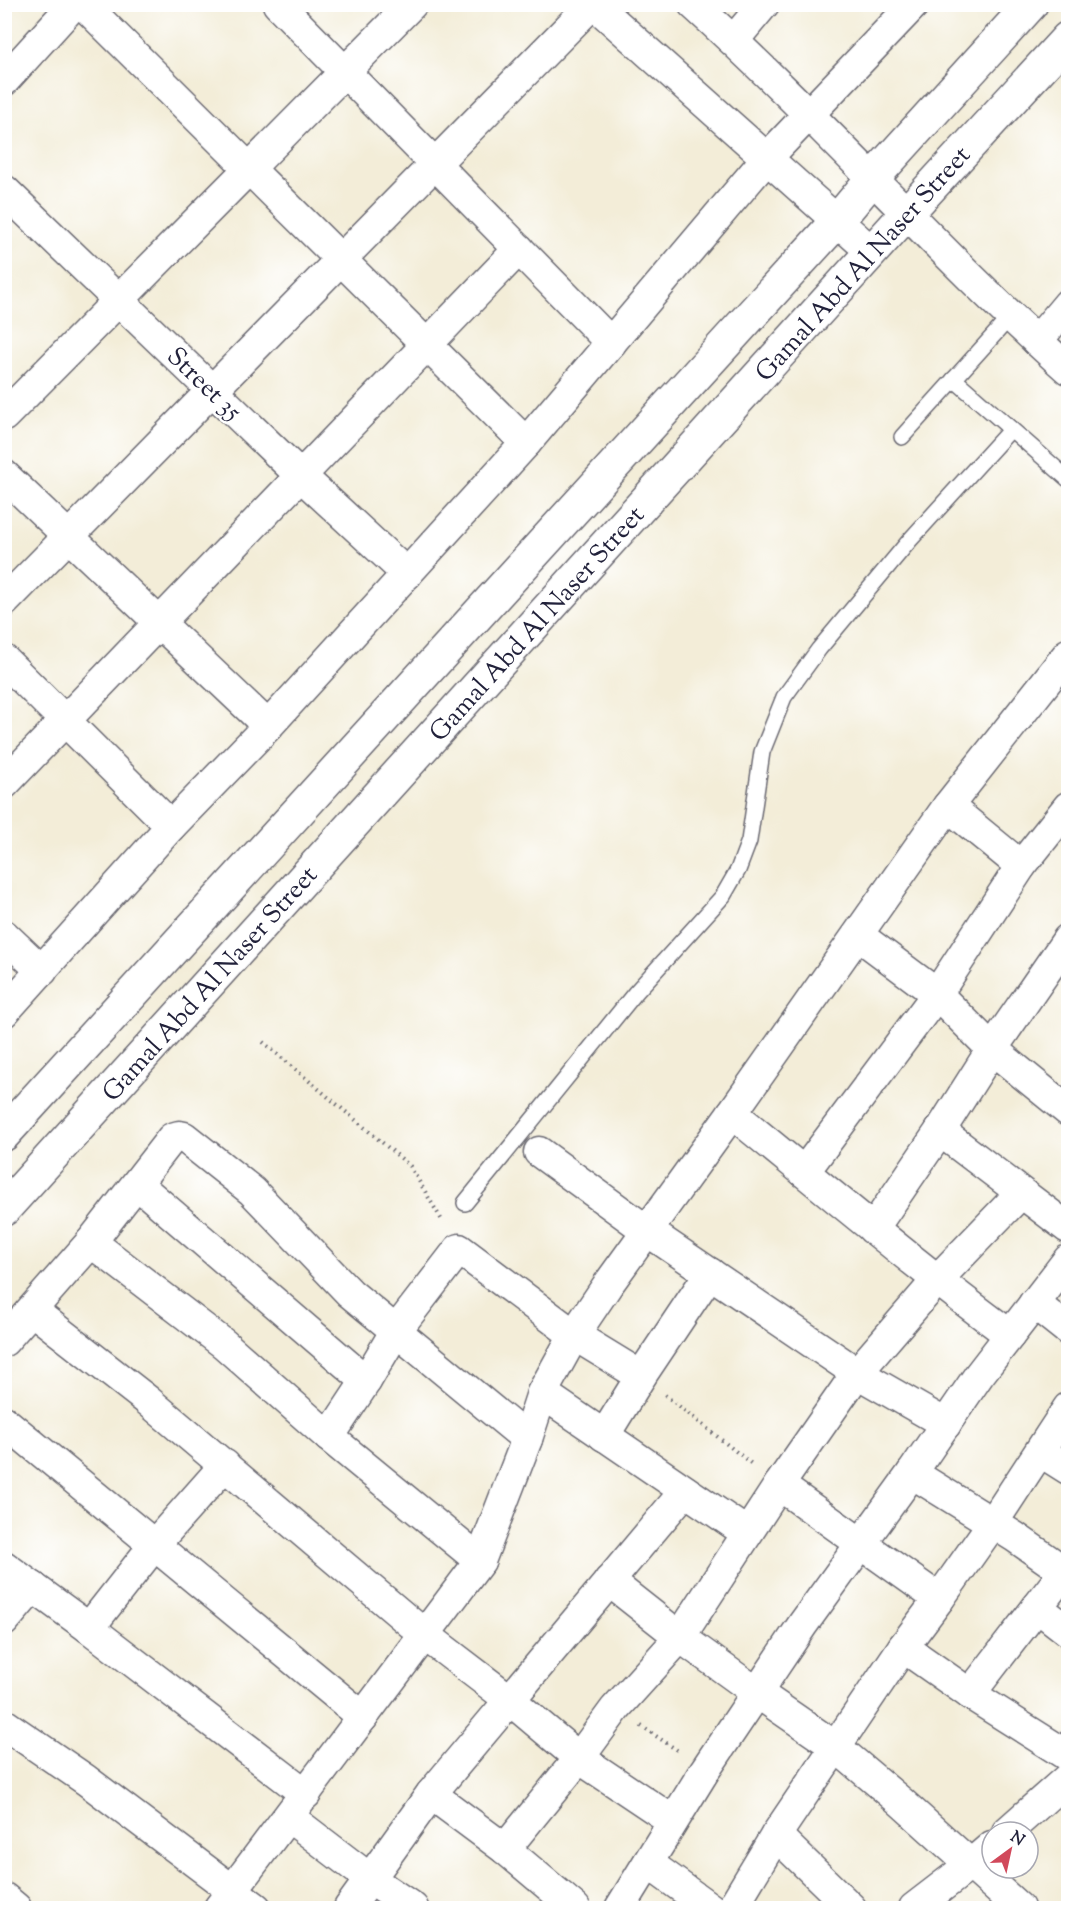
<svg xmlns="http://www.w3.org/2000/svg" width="1073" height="1913" font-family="'Sorts Mill Goudy',serif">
  <rect width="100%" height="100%" fill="#fff"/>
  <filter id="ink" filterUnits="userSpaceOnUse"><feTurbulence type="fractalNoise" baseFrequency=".0167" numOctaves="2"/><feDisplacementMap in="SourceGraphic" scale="12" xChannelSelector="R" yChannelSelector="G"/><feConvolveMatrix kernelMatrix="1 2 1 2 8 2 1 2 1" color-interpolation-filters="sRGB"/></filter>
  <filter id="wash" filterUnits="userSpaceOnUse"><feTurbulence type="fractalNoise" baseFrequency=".008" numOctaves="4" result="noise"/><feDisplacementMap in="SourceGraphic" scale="24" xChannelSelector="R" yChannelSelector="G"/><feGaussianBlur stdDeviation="1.35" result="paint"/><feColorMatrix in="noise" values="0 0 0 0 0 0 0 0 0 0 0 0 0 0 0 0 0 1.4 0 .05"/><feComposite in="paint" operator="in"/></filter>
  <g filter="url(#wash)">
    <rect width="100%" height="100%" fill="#f3edd8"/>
  </g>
  <g filter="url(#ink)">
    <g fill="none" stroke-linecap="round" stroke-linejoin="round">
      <defs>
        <g id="service">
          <polyline points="954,379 1068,479"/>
          <polyline points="902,437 1011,316"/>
          <polyline points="465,1203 636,992 723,896 738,870 749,841 762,752 784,697 819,649 910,540 1011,429"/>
        </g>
        <g id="minor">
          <polyline points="83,4 526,443"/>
          <polyline points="278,4 611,343"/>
          <polyline points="594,4 872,252"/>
          <path d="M693 4C823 121 938 253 1068 369"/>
          <polyline points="734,40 764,4"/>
          <polyline points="4,81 74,4"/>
          <polyline points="4,190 301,476 407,574"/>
          <polyline points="1037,341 1068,304"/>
          <polyline points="4,416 412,4"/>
          <polyline points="4,475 268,726"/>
          <polyline points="4,602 592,4"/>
          <polyline points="4,660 171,826"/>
          <polyline points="4,784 519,249"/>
          <polyline points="948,806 1021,866"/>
          <polyline points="4,935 42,971"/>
          <polyline points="858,935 937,994 992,1049 1068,1111"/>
          <polyline points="4,1012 171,826 268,726 526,443 767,158 914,4"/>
          <path d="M732 1113C824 1188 915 1265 1010 1335"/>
          <polyline points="940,1131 1068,1228"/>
          <polyline points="539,1152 646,1230 857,1373 946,1424"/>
          <polyline points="804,1172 937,994 1021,866 1068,807"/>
          <polyline points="137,1184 366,1381"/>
          <polyline points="873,1229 940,1131 992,1049 1068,939"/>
          <polyline points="91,1242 224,1344 329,1437 480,1561"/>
          <polyline points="1034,1303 1068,1330"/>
          <polyline points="33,1311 147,1400 425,1635 510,1700 579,1758 673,1821"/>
          <polyline points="4,1341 91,1242 172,1138 179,1136 184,1137 252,1191 350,1293 527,1439"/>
          <polyline points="542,1393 747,1533"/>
          <polyline points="4,1421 363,1717"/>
          <polyline points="604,1436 641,1376 710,1273"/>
          <polyline points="329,1437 366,1381 395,1332 459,1249 574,1335 641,1376"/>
          <polyline points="1041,1452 1068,1469"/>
          <polyline points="912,1473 1015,1537 1065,1572"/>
          <polyline points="779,1485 939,1599"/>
          <polyline points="4,1566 89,1628 155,1544 225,1465"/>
          <polyline points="609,1581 680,1637 756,1692 836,1747 900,1801 1019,1908"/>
          <polyline points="1037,1607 1068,1631"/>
          <polyline points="4,1621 33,1587"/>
          <polyline points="89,1628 306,1794"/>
          <polyline points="903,1647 970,1694 1068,1756"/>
          <polyline points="970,1694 1068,1567"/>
          <polyline points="4,1724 86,1780 256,1908"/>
          <polyline points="431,1794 505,1849 575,1908"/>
          <polyline points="289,1817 370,1879 413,1908"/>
          <polyline points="1007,1832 1068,1778"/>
          <polyline points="776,1835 851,1908"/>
          <polyline points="505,1849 579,1758 615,1709 680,1637 779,1485 857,1373 938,1279 1021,1193"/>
          <polyline points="648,1863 710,1908"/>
          <polyline points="4,1898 16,1908"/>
          <polyline points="219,1908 480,1561 527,1439 542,1393 574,1335 607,1286 732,1113 948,806 1068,654"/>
          <polyline points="349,1908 431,1794 685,1491"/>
          <polyline points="620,1908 705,1770 803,1624 912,1473 979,1375 1068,1260"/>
          <polyline points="732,1908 776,1835 903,1647 939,1599 992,1524 1068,1408"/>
          <polyline points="914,1908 970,1865 992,1846"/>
        </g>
        <g id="secondary">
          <polyline points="4,1134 837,221 872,179 1031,4"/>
          <polyline points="4,1209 906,214 1068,38"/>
        </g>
      </defs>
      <use href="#service" stroke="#6b6972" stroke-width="18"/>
      <use href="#minor" stroke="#6b6972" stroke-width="33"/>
      <use href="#secondary" stroke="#6b6972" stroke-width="36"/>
      <g stroke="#6b6972" stroke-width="4" stroke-dasharray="1.5 4.5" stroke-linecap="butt">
        <polyline points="263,1042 410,1166 443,1222"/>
        <polyline points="665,1395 753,1465"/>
        <polyline points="641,1726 680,1752"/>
      </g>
      <use href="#service" stroke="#fff" stroke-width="15"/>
      <use href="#minor" stroke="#fff" stroke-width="30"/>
      <use href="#secondary" stroke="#fff" stroke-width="33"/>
    </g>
  </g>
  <g text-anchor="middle" stroke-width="4.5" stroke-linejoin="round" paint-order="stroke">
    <g font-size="26" fill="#22223b" stroke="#fff">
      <text transform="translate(862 263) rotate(-48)" y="9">Gamal Abd Al Naser Street</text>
      <text transform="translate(205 383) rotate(44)" y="9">Street 35</text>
      <text transform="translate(536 623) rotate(-48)" y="9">Gamal Abd Al Naser Street</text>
      <text transform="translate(209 983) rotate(-48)" y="9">Gamal Abd Al Naser Street</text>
    </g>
  </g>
  <rect width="1073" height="1913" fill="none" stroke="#fff" stroke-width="24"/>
  <g transform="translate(1010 1850) rotate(33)"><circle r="28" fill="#ffffff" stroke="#a7a7b1" stroke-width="1.5"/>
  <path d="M0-4.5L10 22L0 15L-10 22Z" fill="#d1495b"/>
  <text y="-9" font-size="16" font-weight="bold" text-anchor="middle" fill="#22223b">N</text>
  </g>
</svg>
